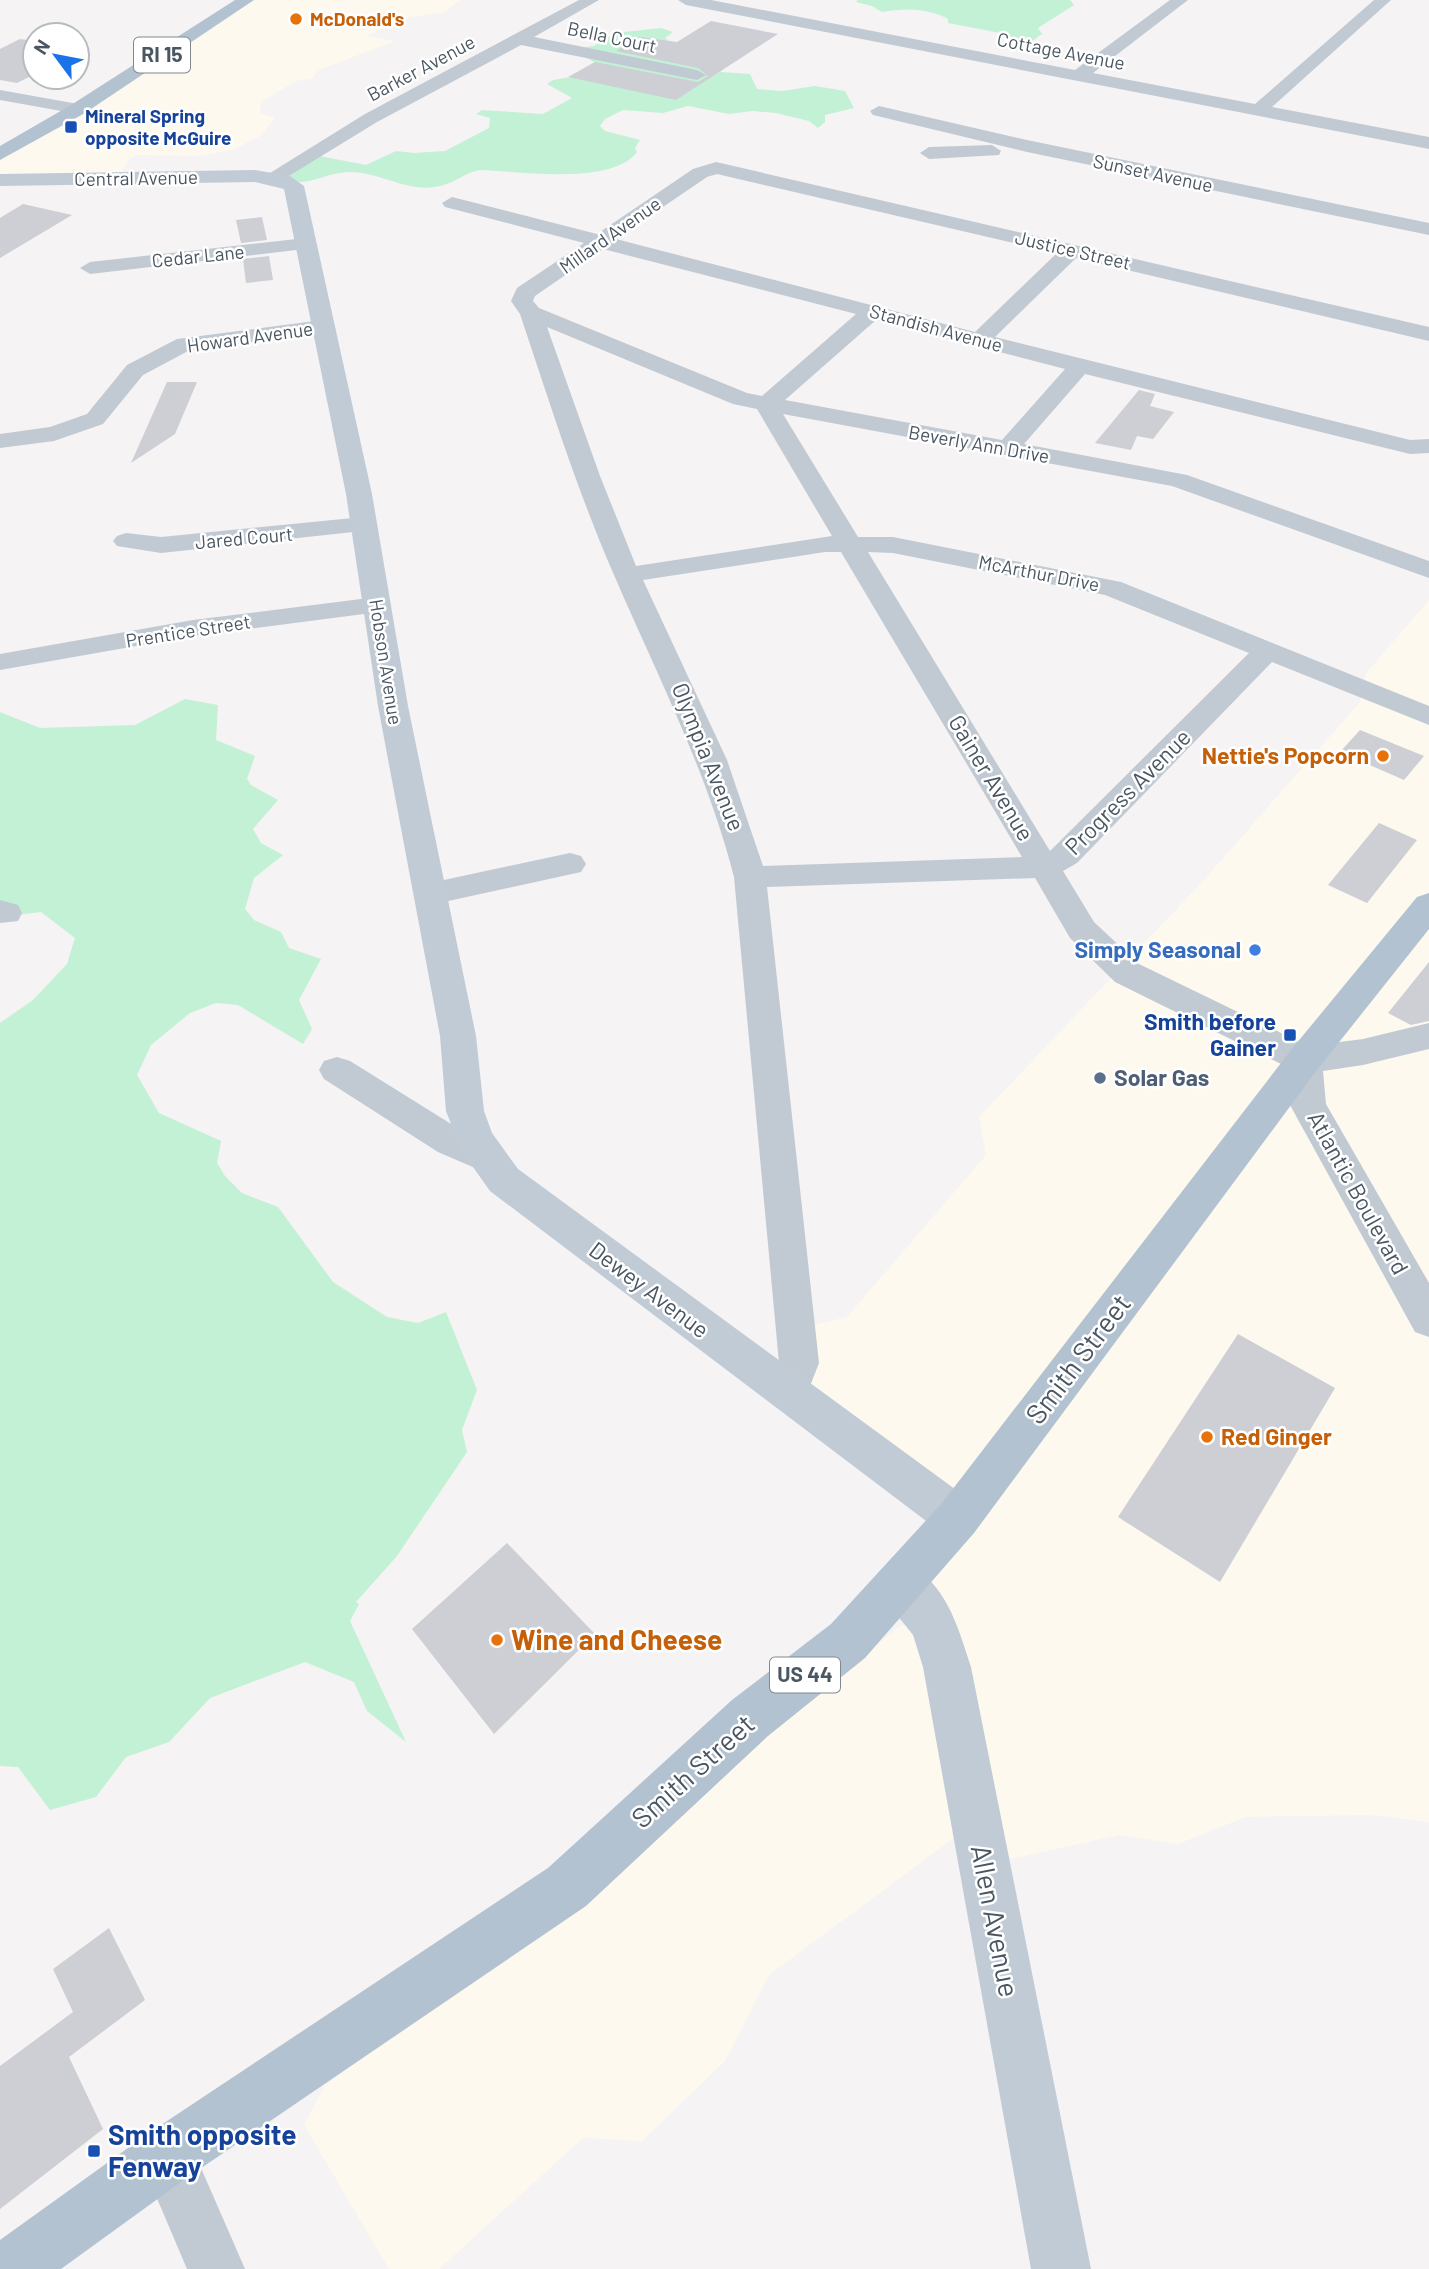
<svg xmlns="http://www.w3.org/2000/svg" width="1429" height="2269" font-family="Barlow,sans-serif">
  <rect width="100%" height="100%" fill="#f5f3f3"/>
  <g fill="#fdf9ef">
    <polygon points="254,0 460,0 444,12 408,18 366,36 395,41 319,70 311,79 296,81 261,102 260,113 275,118 260,136 235,149 199,156 136,155 128,160 119,178 0,182 0,160 166,60"/>
    <polygon points="1429,600 1429,1822 1369,1815 1246,1817 1178,1844 1119,1835 1011,1859 998,1852 989,1812 769,1975 725,2061 642,2141 583,2138 439,2269 389,2269 304,2125 325,2085 531,1930 900,1626 935,1619 923,1582 962,1530 801,1398 800,1328 847,1317 986,1155 979,1117 1203,881 1360,702 1366,673"/>
  </g>
  <g fill="#c3f1d5">
    <path d="M858 0H1070L1074 5 1038 28 1042 34 1028 44 1000 33 948 23V19C928 8 903 8 882 12L872 6 856 2Z"/>
    <path d="M661 28 673 32 665 38 671 43 720 58 721 72 750 74 757 89 782 91 815 86 845 91 854 108 825 115V122L818 128 809 121 776 113 752 111 729 114 688 106 663 113 623 110 605 119 600 126 605 131 640 140 635 148 637 152C611 186 521 171 480 170 465 172 455 183 440 186 408 194 380 171 348 172 322 173 307 189 279 179L314 155 366 165 396 151 414 153 445 151 489 128 490 118 476 114 482 110 543 114 572 98 547 84 553 80 571 77 595 63 583 55 579 48 594 46 615 33Z"/>
    <polygon points="185,699 218,705 216,740 255,756 247,779 251,785 278,800 253,829 261,843 283,855 254,878 245,909 254,920 281,932 289,948 321,959 299,1000 312,1029 303,1044 238,1005 216,1003 190,1013 151,1045 137,1075 159,1113 221,1141 217,1163 225,1176 242,1193 278,1207 333,1282 387,1317 418,1323 446,1312 477,1390 462,1430 467,1452 397,1556 356,1602 359,1604 350,1621 406,1742 367,1711 354,1682 305,1662 210,1698 169,1742 126,1757 96,1797 50,1810 18,1767 0,1766 0,1023 33,1000 67,964 75,938 41,912 0,917 0,712 40,728 135,725"/>
  </g>
  <g fill="#cdcfd5">
    <polygon points="711,21 778,34 676,100 568,77 595,62 698,82 708,76 698,68 616,51 640,37 677,42"/>
    <polygon points="20,39 35,41 35,74 17,83 0,80 0,49"/>
    <polygon points="23,204 72,215 0,258 0,218"/>
    <polygon points="262,217 267,240 241,243 236,220"/>
    <polygon points="269,256 273,280 246,283 243,259"/>
    <polygon points="167,382 197,382 175,434 131,463"/>
    <polygon points="1139,390 1155,394 1150,406 1174,412 1153,439 1137,436 1131,450 1095,443"/>
    <polygon points="1360,730 1424,756 1404,780 1340,752"/>
    <polygon points="1379,823 1417,840 1367,903 1328,885"/>
    <polygon points="1429,962 1429,1021 1411,1025 1388,1013"/>
    <polygon points="1238,1334 1335,1388 1220,1582 1118,1517"/>
    <polygon points="507,1543 595,1634 494,1734 412,1629"/>
    <polygon points="109,1928 145,2000 69,2057 103,2129 0,2209 0,2066 73,2012 53,1969"/>
  </g>
  <g fill="none" stroke-linecap="round" stroke-linejoin="round">
    <g fill="#c1cad2" fill-rule="evenodd">
      <polygon points="579,0 599,0 534,37 697,70 706,75 697,80 521,45 377,122 279,182 272,184 262,178 365,114"/>
      <polygon points="678,0 711,0 1075,70 1170,0 1188,0 1093,73 1255,104 1374,0 1391,0 1272,107 1429,137 1429,149 686,5"/>
      <polygon points="0,90 78,104 87,109 78,114 0,100"/>
      <polygon points="879,106 1027,140 1429,223 1429,235 1027,152 873,115 870,111"/>
      <polygon points="992,145 1001,151 999,155 929,159 920,153 929,147"/>
      <path d="M716 162 1429 327V341L1076 258 995 337 1410 440 1429 439V453L1410 454 1085 374 1024 444 1187 475 1429 561V578L1172 486 783 414 858 537H893L1121 582 1429 706V725L1272 662 1077 863 1063 871 1094 922 1139 964 1308 1046 1363 1039 1429 1023V1049L1363 1065 1323 1071 1326 1104 1429 1283V1337L1415 1332 1290 1105 1287 1067 1115 982 1070 938 1035 878 767 887 819 1363 803 1404 788 1409 773 1404 767 1391 779 1363 734 877C707 771 657 675 614 575 577 490 549 401 520 314L511 301 517 288 584 243 445 207 442 203 452 197 597 234 693 169ZM717 174 1057 253 975 332 616 239 707 177ZM603 249 856 314 762 396 747 393 539 308 533 301 535 296ZM876 320 1065 369 1002 440 785 400ZM547 327 733 404 757 409 832 536 636 566 600 476ZM825 552H841L1022 857 763 866 727 760 643 580ZM868 552 893 553 1105 595 1249 653 1050 851Z"/>
      <polygon points="306,238 313,240 316,244 313,248 90,274 80,268 90,262"/>
      <polygon points="322,320 333,327 330,332 190,350 143,375 103,424 54,441 0,448 0,434 50,427 87,414 127,365 177,339"/>
      <polygon points="363,517 372,520 376,525 372,530 161,553 117,546 113,541 117,536 126,533 161,537"/>
      <polygon points="377,597 387,599 391,605 387,611 193,636 0,670 0,654 193,620"/>
      <polygon points="570,853 581,856 586,864 581,872 430,905 419,902 414,894 419,886 430,883"/>
      <polygon points="0,900 18,905 22,913 18,921 0,923"/>
      <polygon points="337,1057 350,1061 464,1132 502,1149 508,1159 502,1169 489,1174 438,1152 324,1079 319,1070 324,1061"/>
      <polygon points="167,2128 187,2136 245,2269 187,2269 139,2156 147,2136"/>
    </g>
    <g fill="#c1cbd6" fill-rule="evenodd">
      <polygon points="255,170 290,176 304,186 372,494 408,706 476,1036 484,1111 492,1133 518,1169 974,1503 981,1518 974,1533 958,1539 942,1533 490,1191 461,1150 446,1111 440,1036 378,706 346,494 284,189 255,182 0,186 0,174"/>
      <path d="M902 1562C945 1578 958 1627 971 1667L1091 2269H1031L923 1667 913 1635 885 1600 878 1584 885 1568Z"/>
    </g>
    <g fill="#b3c2d1" fill-rule="evenodd">
      <polygon points="235,0 254,0 85,113 0,160 0,146 71,105"/>
      <polygon points="1429,893 1429,929 1317,1070 974,1533 865,1658 768,1736 586,1906 188,2177 61,2269 0,2269 0,2240 146,2135 548,1868 732,1700 831,1624 942,1503 1291,1050 1417,897"/>
    </g>
  </g>
  <g fill="#e8710a" stroke="#fff" stroke-width="2.5">
    <circle cx="296" cy="19" r="7"/>
    <circle cx="1383" cy="756" r="7"/>
    <circle cx="1207" cy="1437" r="7"/>
    <circle cx="497" cy="1640" r="7"/>
  </g>
  <g fill="#1a4fb4" stroke="#fff" stroke-width="2.5">
    <rect x="64" y="120" width="14" height="14" rx="3.5"/>
    <rect x="1283" y="1028" width="14" height="14" rx="3.5"/>
    <rect x="87" y="2144" width="14" height="14" rx="3.5"/>
  </g>
  <circle fill="#3f7fe0" stroke="#fff" stroke-width="2.5" cx="1255" cy="950" r="7"/>
  <circle fill="#5c6f8a" stroke="#fff" stroke-width="2.5" cx="1100" cy="1078" r="7"/>
  <g text-anchor="middle" stroke-width="5" stroke-linejoin="round" paint-order="stroke">
    <g font-size="19" font-weight="bold" fill="#c56008" stroke="#fff" text-anchor="start">
      <text x="310" y="26">McDonald's</text>
    </g>
    <g font-size="19" fill="#4a5661" stroke="#fff">
      <text transform="translate(612 37) rotate(12)" y="7">Bella Court</text>
      <text transform="translate(1061 51) rotate(11)" y="7">Cottage Avenue</text>
      <text transform="translate(421 68) rotate(-28)" y="7">Barker Avenue</text>
      <text transform="translate(1153 173) rotate(12)" y="7">Sunset Avenue</text>
      <text transform="translate(136 178) rotate(-1)" y="7">Central Avenue</text>
      <text transform="translate(610 235) rotate(-35)" y="7">Millard Avenue</text>
      <text transform="translate(1073 250) rotate(13)" y="7">Justice Street</text>
      <text transform="translate(198 256) rotate(-6)" y="7">Cedar Lane</text>
      <text transform="translate(936 328) rotate(15)" y="7">Standish Avenue</text>
      <text transform="translate(250 337) rotate(-8)" y="7">Howard Avenue</text>
      <text transform="translate(979 444) rotate(10)" y="7">Beverly Ann Drive</text>
      <text transform="translate(244 538) rotate(-5)" y="7">Jared Court</text>
      <text transform="translate(1039 573) rotate(11)" y="7">McArthur Drive</text>
      <text transform="translate(188 631) rotate(-9)" y="7">Prentice Street</text>
      <text transform="translate(386 662) rotate(81)" y="7">Hobson Avenue</text>
    </g>
    <g font-size="19" font-weight="bold" fill="#164399" stroke="#fff" text-anchor="start">
      <text x="85" y="123">Mineral Spring<tspan x="85" dy="22">opposite McGuire</tspan></text>
    </g>
    <g fill="#fff" stroke="#808990" stroke-width="2">
      <rect x="134" y="37.5" width="56" height="35" rx="5"/>
      <rect x="770" y="1657.5" width="70" height="35" rx="5"/>
    </g>
    <g font-size="21" font-weight="bold" fill="#4a5661">
      <text x="162" y="62">RI 15</text>
      <text x="805" y="1682">US 44</text>
    </g>
    <g font-size="23" font-weight="bold" fill="#c56008" stroke="#fff" text-anchor="end">
      <text x="1369" y="764">Nettie's Popcorn</text>
      <text x="1221" y="1445" text-anchor="start">Red Ginger</text>
    </g>
    <g font-size="23" fill="#4a5661" stroke="#fff">
      <text transform="translate(708 757) rotate(68)" y="8">Olympia Avenue</text>
      <text transform="translate(991 778) rotate(59)" y="8">Gainer Avenue</text>
      <text transform="translate(1128 792) rotate(-45)" y="8">Progress Avenue</text>
      <text transform="translate(1358 1193) rotate(61)" y="8">Atlantic Boulevard</text>
      <text transform="translate(649 1290) rotate(37)" y="8">Dewey Avenue</text>
    </g>
    <g font-size="23" font-weight="bold" fill="#366cbe" stroke="#fff" text-anchor="end">
      <text x="1241" y="958">Simply Seasonal</text>
    </g>
    <g font-size="23" font-weight="bold" fill="#164399" stroke="#fff" text-anchor="end">
      <text x="1276" y="1030">Smith before<tspan x="1276" dy="26">Gainer</tspan></text>
    </g>
    <g font-size="23" font-weight="bold" fill="#4e5e75" stroke="#fff" text-anchor="start">
      <text x="1114" y="1086">Solar Gas</text>
    </g>
    <g font-size="28" fill="#4a5661" stroke="#fff">
      <text transform="translate(1078 1359) rotate(-53)" y="10">Smith Street</text>
      <text transform="translate(693 1771) rotate(-42)" y="10">Smith Street</text>
      <text transform="translate(995 1921) rotate(79)" y="10">Allen Avenue</text>
    </g>
    <g font-size="28" font-weight="bold" fill="#c56008" stroke="#fff" text-anchor="start">
      <text x="511" y="1650">Wine and Cheese</text>
    </g>
    <g font-size="28" font-weight="bold" fill="#164399" stroke="#fff" text-anchor="start">
      <text x="108" y="2145">Smith opposite<tspan x="108" dy="32">Fenway</tspan></text>
    </g>
  </g>
  <g transform="translate(56 56) rotate(302)"><circle r="33" fill="#ffffff" stroke="#b7bbc0" stroke-width="2"/>
  <path d="M0-5L12 26L0 18L-12 26Z" fill="#1a73e8"/>
  <text y="-10" font-size="19" font-weight="bold" text-anchor="middle" fill="#4a5661">N</text>
  </g>
</svg>
